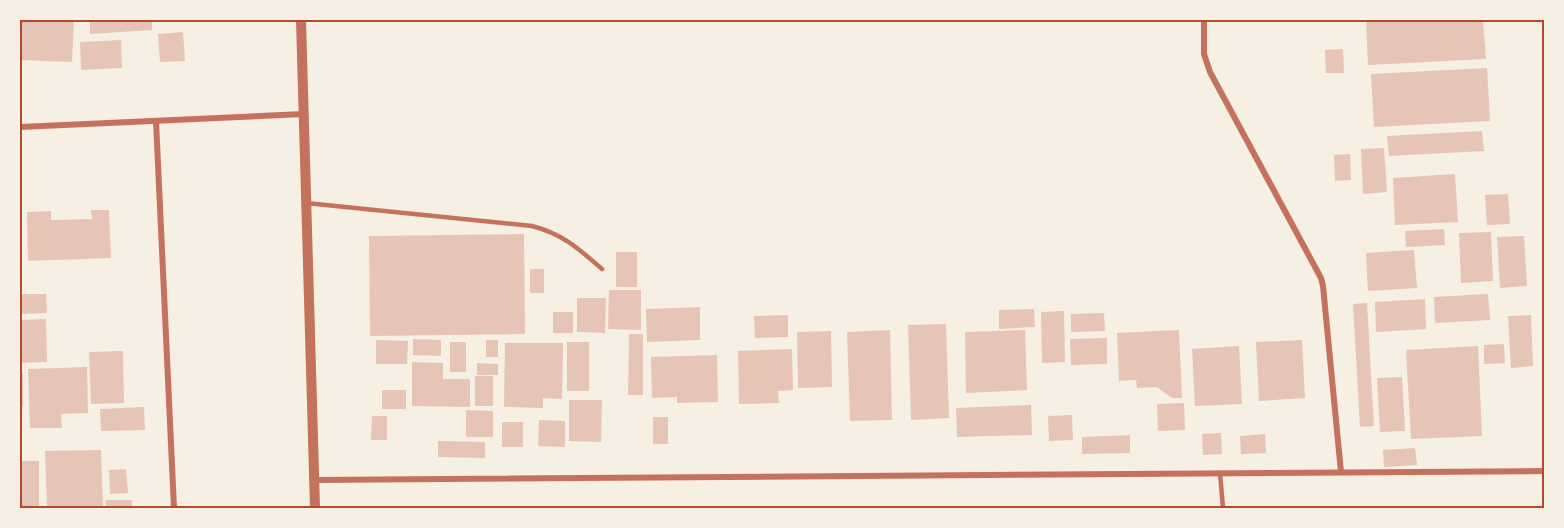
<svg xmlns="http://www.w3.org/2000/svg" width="1564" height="528" font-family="'Noto Sans',sans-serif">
  <rect width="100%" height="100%" fill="#f6efe4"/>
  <g fill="#e6c5b7">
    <polygon points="20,20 74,20 72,62 20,60"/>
    <polygon points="90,20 152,20 152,30 90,34"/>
    <polygon points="1366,20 1483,20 1486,59 1368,65"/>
    <polygon points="183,32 185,61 160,62 158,34"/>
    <polygon points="121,40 122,68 81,70 80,42"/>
    <polygon points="1343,49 1344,73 1326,73 1325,50"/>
    <polygon points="1487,68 1490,121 1374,127 1371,74"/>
    <polygon points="1482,131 1484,151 1389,156 1387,136"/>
    <polygon points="1384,148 1387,192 1363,194 1361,149"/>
    <polygon points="1350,154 1351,180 1335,181 1334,155"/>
    <polygon points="1455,174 1458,222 1395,225 1393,178"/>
    <polygon points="1508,194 1510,224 1487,225 1485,195"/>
    <polygon points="91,210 109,210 111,258 28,261 27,212 51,211 51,220 92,219"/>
    <polygon points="1444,229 1445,245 1406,247 1405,231"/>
    <polygon points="1491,232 1493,281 1461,283 1459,233"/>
    <polygon points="524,234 525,334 370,336 369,236"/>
    <polygon points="1524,236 1527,286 1500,288 1497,237"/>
    <polygon points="1414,250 1417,288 1368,291 1366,253"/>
    <rect x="616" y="252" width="21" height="35"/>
    <rect x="530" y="269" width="14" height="24"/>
    <polygon points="609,290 641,290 641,330 608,329"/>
    <polygon points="20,294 46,294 47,313 20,314"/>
    <polygon points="1488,294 1490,320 1435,323 1434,297"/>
    <polygon points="577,298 606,298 605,333 577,332"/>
    <polygon points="1425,299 1426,329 1376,332 1375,302"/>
    <polygon points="1367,303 1374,426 1360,427 1353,304"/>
    <polygon points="700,307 700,340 647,342 646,309"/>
    <polygon points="1034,309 1035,327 999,329 999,310"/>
    <polygon points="1064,311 1065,362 1042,363 1041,312"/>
    <rect x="553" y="312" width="20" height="21"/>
    <polygon points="1104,313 1105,331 1071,332 1071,314"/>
    <polygon points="788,315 788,337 755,338 754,316"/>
    <polygon points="1531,315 1533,366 1511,368 1508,316"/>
    <polygon points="46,319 47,362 20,363 20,320"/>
    <polygon points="946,324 949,418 911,420 908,325"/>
    <polygon points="890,330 892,420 850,421 847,332"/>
    <polygon points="1025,330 1027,390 966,393 965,332"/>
    <polygon points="1179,330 1182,398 1172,398 1157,387 1137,388 1136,380 1119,381 1117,333"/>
    <polygon points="831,331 832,387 798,388 797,332"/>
    <polygon points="629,334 643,334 643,395 628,395"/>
    <polygon points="1107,338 1107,364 1071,365 1070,339"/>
    <polygon points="413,339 441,340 441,356 413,355"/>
    <polygon points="376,340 408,341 407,364 376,364"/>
    <rect x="486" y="340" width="12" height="17"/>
    <polygon points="1302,340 1305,398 1259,401 1256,342"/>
    <rect x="450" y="342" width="16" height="30"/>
    <rect x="567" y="342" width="22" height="49"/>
    <polygon points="505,343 563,343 562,399 543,398 543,408 504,407"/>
    <polygon points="1504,344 1505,363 1484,364 1484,345"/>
    <polygon points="1239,346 1242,404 1195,406 1192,349"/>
    <polygon points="1478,346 1482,436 1411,439 1406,350"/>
    <polygon points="792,349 793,390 778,391 779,403 739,404 738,351"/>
    <polygon points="123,351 124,403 91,404 89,352"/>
    <polygon points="717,355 718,402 677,403 677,397 652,398 651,357"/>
    <polygon points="412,362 443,363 443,379 470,379 470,407 412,406"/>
    <polygon points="477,363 498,364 498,375 477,375"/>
    <polygon points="87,367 88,413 61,414 62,428 30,428 28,369"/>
    <rect x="20" y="373" width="3" height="34"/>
    <rect x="475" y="376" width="18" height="30"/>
    <polygon points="1402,377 1405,431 1380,432 1377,378"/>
    <rect x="382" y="390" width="24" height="19"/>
    <polygon points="569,400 602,400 601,442 569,441"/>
    <polygon points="1184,403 1185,430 1158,431 1157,404"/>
    <polygon points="1031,405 1032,435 957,437 956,408"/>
    <polygon points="144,407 145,430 101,431 100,409"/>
    <polygon points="466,410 493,411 493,437 466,437"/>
    <polygon points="1072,415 1073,440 1049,441 1048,416"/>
    <polygon points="372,416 387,416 387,440 371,440"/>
    <rect x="653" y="417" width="15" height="27"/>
    <polygon points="539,420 565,421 565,447 538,446"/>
    <rect x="502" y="422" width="21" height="25"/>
    <polygon points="1221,433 1222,454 1203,455 1202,434"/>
    <polygon points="1265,434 1266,453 1241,454 1240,436"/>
    <polygon points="1130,435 1130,453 1082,454 1082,437"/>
    <polygon points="438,441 485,442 485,458 438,457"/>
    <polygon points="1415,448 1417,465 1384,467 1383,450"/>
    <polygon points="101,450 103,508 47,508 45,451"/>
    <rect x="20" y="461" width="19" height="47"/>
    <polygon points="126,469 128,493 110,494 109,470"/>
    <rect x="106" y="500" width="26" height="8"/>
  </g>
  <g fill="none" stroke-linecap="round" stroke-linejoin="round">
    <g stroke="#c5725c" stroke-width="4.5">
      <path d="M306 203 532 226C563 234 579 249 602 269"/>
      <polyline points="1220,473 1223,508"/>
    </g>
    <g stroke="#c5725c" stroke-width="6">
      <polyline points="1204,20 1204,54 1210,72 1321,278 1323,286 1341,472"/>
      <polyline points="156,121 174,508"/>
      <polyline points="20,127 304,114"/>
      <polyline points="314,480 1544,471"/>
    </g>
    <polyline stroke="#c5725c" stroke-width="10" points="301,20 315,508"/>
  </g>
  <rect width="1564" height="528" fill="none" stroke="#f6efe4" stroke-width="42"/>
  <rect x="21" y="21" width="1522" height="486" fill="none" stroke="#b5482f" stroke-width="2"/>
</svg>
